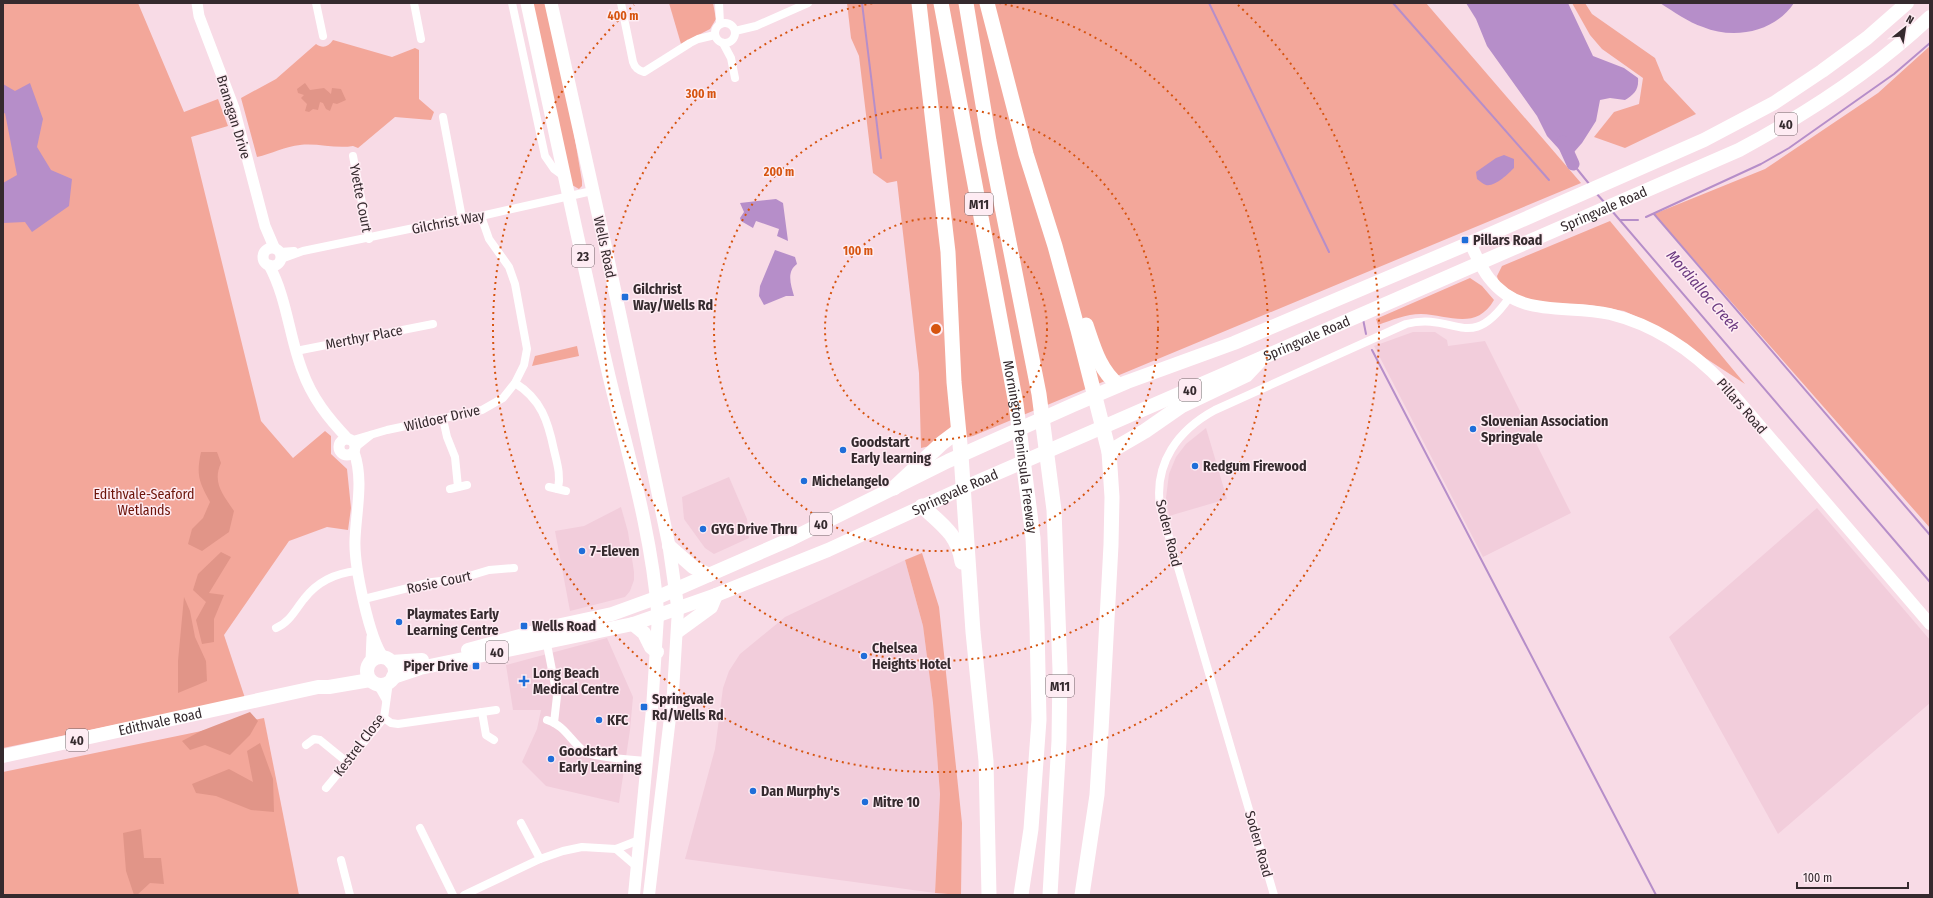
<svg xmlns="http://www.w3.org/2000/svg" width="1933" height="898" font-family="'Fira Sans Condensed',sans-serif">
  <rect width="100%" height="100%" fill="#f8dbe6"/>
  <g fill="#f2cddb">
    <polygon points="1413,332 1435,332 1447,340 1448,346 1485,341 1571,513 1483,557 1374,346"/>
    <polygon points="1206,428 1227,499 1169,516 1166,498 1169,474 1176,457 1186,444"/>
    <polygon points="729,477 747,519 749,538 714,554 705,548 684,519 682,497"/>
    <polygon points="621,507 628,532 634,572 634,580 630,591 625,597 570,611 555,531 584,526"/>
    <polygon points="1817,508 1930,640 1930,703 1778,834 1669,637"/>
    <polygon points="905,560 923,626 933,703 940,794 935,893 685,859 715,749 723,688 729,671 740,654 785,617"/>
    <polygon points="607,638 633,697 630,730 619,803 546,786 522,762 537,729 541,710 513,710 506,665"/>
  </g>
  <g fill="#f3a79a">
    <polygon points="3,3 138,3 184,112 218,99 228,126 191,137 261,421 293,458 325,431 331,436 331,454 347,469 351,508 348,530 327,527 289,541 224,635 245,698 3,748"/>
    <polygon points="531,3 547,3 572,122 582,181 582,186 579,189 572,185"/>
    <polygon points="669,3 713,3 716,19 710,29 681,44"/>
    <polygon points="847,3 1426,3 1581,183 973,436 921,448 919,373 897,181 887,183 873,173 859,56 851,38"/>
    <polygon points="1572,3 1585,3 1592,14 1655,58 1664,80 1696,114 1625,148 1594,137 1614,112 1639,104 1643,78 1602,49 1590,35"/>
    <path d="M333 40 392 57 415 48 419 50V99L434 112 431 120 395 117 358 148 353 146C336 149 318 143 300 145 286 146 271 154 257 157L241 98 276 79 316 44C323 49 328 47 333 40Z"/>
    <polygon points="1930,46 1930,528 1654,214 1765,169 1878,93"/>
    <polygon points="1610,221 1745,384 1655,325 1624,311 1590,305 1530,302 1499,284 1497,276 1502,266"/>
    <path d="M1470 278 1482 286 1494 300C1476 331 1449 315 1421 314 1406 314 1392 320 1378 325L1376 319Z"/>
    <polygon points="577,346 579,356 532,366 535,356"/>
    <polygon points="922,553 939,607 962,823 961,895 935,893 940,794 933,703 923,626 905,560"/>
    <polygon points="264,718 299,895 3,895 3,772"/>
  </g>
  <g fill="#e19588">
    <polygon points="305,83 310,90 324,88 331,94 332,88 341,89 346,100 337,104 333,103 330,111 326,109 323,103 320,102 318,110 313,109 309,112 305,111 307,104 301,98 304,95 298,93 297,89"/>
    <path d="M201 452H217L221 463C212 483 223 494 234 511L229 532 202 551 188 544 192 529 203 518 210 502C199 482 196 475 201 452Z"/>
    <polygon points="221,552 231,557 209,593 224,595 214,619 214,642 202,644 196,620 206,602 193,590 198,574"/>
    <polygon points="184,597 190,611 195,637 206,661 207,681 178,693 178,661"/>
    <polygon points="250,712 258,721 250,735 230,755 205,745 190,750 182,741 201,731"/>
    <polygon points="260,743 273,779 274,812 251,810 216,796 196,793 192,784 229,769 253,782 247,751"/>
    <polygon points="141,829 144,858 161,858 164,884 150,883 137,895 134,895 126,871 123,833"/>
  </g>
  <g fill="#b68ec9">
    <path d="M1466 3H1568L1593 56 1624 68 1638 78C1639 90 1634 94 1625 100L1610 98 1600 100 1596 121 1582 143 1568 159 1547 136 1537 116 1487 46 1476 19Z"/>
    <path d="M1660 3H1794C1775 32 1734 40 1703 27 1688 22 1674 12 1660 3Z"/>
    <polygon points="30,83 43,119 37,147 51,170 72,179 69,206 32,232 25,222 3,223 3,183 17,175 5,113 3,114 3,84 15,91"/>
    <path d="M1504 155 1514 159V168C1508 174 1495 187 1486 185 1483 184 1480 181 1477 179L1476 172 1496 158Z"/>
    <polygon points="776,199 783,203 788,241 777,236 779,229 756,221 753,228 741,221 740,218 744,212 740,203"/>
    <path d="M775 250 795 257 797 264C786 272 791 285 794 296H786L764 305 759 296 760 286Z"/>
  </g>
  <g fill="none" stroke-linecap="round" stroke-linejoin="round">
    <g stroke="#b68ec9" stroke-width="2">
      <polyline points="862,3 881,158"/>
      <polyline points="1209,3 1329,252"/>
      <polyline points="1393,3 1549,180"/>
      <polyline points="1573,164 1590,185"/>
      <polyline points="1596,193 1605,203"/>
      <polyline points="1612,211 1930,582"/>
      <polyline points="1654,214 1930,535"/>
      <polyline points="1646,217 1761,164 1789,148 1894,74 1930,43"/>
      <polyline points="1620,220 1638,220"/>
      <polyline points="1363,319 1366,334"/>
      <polyline points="1372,350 1656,895"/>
    </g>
    <polyline stroke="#b68ec9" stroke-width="13" points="1563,142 1573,164"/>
    <g stroke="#fff" stroke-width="8">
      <polyline points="316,3 323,36"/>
      <polyline points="414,3 421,39"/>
      <polyline points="512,3 545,156 554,169 565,177"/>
      <path d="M621 3 633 62C635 68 638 70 644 72L690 43 698 39 715 35"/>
      <polyline points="719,3 720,24"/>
      <circle cx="725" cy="33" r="10"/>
      <polyline points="735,31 756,26 808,3"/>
      <polyline points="723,43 731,58 735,78"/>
      <polyline points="443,117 462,218"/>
      <polyline points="353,156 369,239"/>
      <polyline points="280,252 294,251"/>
      <polyline points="281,259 303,251 462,218 481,216 592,191"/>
      <polyline points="296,351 433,324"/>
      <path d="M515 383C541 399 548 421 554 450 557 463 561 475 558 489"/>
      <polyline points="443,419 447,437 455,457 458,487"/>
      <polyline points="353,440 387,430 482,410 503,398 515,383 524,365 527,349 515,284 509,267 489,239 481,216"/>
      <polyline points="356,447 371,435"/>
      <polyline points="549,487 566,491"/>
      <polyline points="450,489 467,485"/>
      <polyline points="364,599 432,582 459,579 489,570 514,568"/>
      <path d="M276 628C290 622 295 610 304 599 317 582 336 573 357 571"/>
      <polyline points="546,639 557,696 554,723"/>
      <polyline points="377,684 386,700"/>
      <polyline points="482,712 486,735 494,740"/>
      <polyline points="384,718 391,723 398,724 496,710"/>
      <path d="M547 720C565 725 571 742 585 752 592 757 635 760 647 761"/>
      <polyline points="306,745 314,739 320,740 347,762"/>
      <polyline points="326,788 384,718 389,682"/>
      <polyline points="521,823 540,859"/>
      <polyline points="420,828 453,895"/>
      <polyline points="616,849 637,867"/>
      <polyline points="341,860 350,895"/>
      <polyline points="464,895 540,859 563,851 582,847 616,849 639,840"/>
      <path d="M1274 895 1160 506C1154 463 1178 430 1215 410L1406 324C1455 311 1469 355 1509 298"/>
    </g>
    <g stroke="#fff" stroke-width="11">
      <polyline points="197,3 199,16 234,108 265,226 274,247"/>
      <circle cx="272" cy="257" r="9"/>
      <path d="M269 265C287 298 289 336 302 370 312 398 328 418 348 439"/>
      <circle cx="347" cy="447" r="8"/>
      <path d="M354 452C364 480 356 511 355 540 354 565 369 639 384 658"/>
      <polyline points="371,661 372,637"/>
    </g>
    <g stroke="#fff" stroke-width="12">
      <path d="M1470 243C1476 255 1481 268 1489 278 1520 319 1566 304 1610 314 1655 325 1693 351 1725 385L1930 624"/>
      <polyline points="634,895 652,709 658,616"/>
      <polyline points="649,895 673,692 678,609"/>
    </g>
    <g stroke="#fff" stroke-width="13">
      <path d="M527 3C554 127 580 252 609 376 628 455 652 534 658 616"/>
      <polyline points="551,3 605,245 653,469 669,546 678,609"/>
    </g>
    <g stroke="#fff" stroke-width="14">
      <polyline points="669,546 693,567 709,575"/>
      <polyline points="633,624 644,633 651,647 657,652"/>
      <polyline points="678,631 711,607 716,595"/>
      <polyline points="468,650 561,625 612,614 656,598 791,539 948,461 1073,405 1127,382 1234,343 1470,243 1704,140 1774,103 1822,71 1867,38 1907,3"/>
      <circle cx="381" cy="671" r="14"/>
      <polyline points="391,662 422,660"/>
      <path id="s1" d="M393 677 420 668 633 624 716 595 828 550 963 488 1739 150C1808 113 1873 71 1930 17"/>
      <path id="s2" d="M3 756 318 687H329L370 680"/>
    </g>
    <g stroke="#fff" stroke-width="15">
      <polyline points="919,3 948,252 954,382 961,455 973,632 986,761 989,895"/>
      <path id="s3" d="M941 3 1016 404 1033 538 1037 625 1039 720 1031 829 1021 895"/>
      <polyline points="966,3 989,141 1039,394 1054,510 1060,670 1059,741 1050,895"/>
      <polyline points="987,3 1026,154 1055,246 1078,330 1109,452 1112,497 1111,545 1101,731 1097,795 1082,895"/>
      <path d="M1086 325C1094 348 1099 369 1118 385"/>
      <polyline points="1109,452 1145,431 1181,406 1246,375 1261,359"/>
      <polyline points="894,488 942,443 958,431"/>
      <path d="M922 506C941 524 958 534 962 562"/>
    </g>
  </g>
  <g fill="none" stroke="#d6540f" stroke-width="2" stroke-dasharray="2 4">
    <circle cx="936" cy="329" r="111"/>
    <circle cx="936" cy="329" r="222"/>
    <path d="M999 3A332 332 0 1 1 873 3"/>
    <path d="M1238 5A443 443 0 1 1 634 5"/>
  </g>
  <g fill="#1f6ed9" stroke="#feecf3" stroke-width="1.5">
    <rect x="1461" y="236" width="8" height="8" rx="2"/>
    <rect x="621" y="293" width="8" height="8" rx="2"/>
    <circle cx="1473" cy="429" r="4"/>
    <circle cx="843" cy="450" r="4"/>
    <circle cx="1195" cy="466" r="4"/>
    <circle cx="804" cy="481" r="4"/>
    <circle cx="703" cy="529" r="4"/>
    <circle cx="582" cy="551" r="4"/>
    <circle cx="399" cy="622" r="4"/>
    <rect x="520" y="622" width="8" height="8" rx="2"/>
    <circle cx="864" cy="656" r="4"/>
    <rect x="472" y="662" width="8" height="8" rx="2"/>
    <path d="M522 675h4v4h4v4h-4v4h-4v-4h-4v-4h4z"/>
    <rect x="640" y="703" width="8" height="8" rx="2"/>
    <circle cx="599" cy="720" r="4"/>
    <circle cx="551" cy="759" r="4"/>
    <circle cx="753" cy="791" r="4"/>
    <circle cx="865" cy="802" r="4"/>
  </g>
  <g text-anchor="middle" stroke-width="3" stroke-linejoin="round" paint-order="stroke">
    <g fill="#feecf3" stroke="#716469" stroke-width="1">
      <rect x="1775" y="113" width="22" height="22" rx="3"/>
      <rect x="965" y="193" width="28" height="22" rx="3"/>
      <rect x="572" y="245" width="22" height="22" rx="3"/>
      <rect x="1179" y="379" width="22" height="22" rx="3"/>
      <rect x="810" y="513" width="22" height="22" rx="3"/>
      <rect x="486" y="641" width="22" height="22" rx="3"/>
      <rect x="1046" y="675" width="28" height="22" rx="3"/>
      <rect x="66" y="729" width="22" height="22" rx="3"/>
    </g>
    <g font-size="13" font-weight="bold" fill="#352a2e">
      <text x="1786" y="129">40</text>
      <text x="979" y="209">M11</text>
      <text x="583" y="261">23</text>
      <text x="1190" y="395">40</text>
      <text x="821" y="529">40</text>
      <text x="497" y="657">40</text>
      <text x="1060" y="691">M11</text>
      <text x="77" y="745">40</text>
    </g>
    <g font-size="14" fill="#352a2e" stroke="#feecf3">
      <text transform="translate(234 117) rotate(73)" y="5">Branagan Drive</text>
      <text transform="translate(361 198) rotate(79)" y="5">Yvette Court</text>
      <text dy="5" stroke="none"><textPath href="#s1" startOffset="1302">Springvale Road</textPath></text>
      <text transform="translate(448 222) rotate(-11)" y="5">Gilchrist Way</text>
      <text transform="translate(605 247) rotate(78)" y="5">Wells Road</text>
      <text transform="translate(364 337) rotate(-11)" y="5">Merthyr Place</text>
      <text dy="5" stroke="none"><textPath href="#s1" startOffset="978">Springvale Road</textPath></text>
      <text transform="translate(1742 406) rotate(49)" y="5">Pillars Road</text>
      <text transform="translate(442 418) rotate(-13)" y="5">Wildoer Drive</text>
      <text dy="5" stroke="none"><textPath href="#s3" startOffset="451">Mornington Peninsula Freeway</textPath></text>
      <text dy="5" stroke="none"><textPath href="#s1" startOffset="594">Springvale Road</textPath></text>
      <text transform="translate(1169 533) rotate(76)" y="5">Soden Road</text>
      <text transform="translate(439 582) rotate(-12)" y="5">Rosie Court</text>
      <text dy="5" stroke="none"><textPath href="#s2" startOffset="161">Edithvale Road</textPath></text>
      <text transform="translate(359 745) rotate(-53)" y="5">Kestrel Close</text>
      <text transform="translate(1259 844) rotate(74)" y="5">Soden Road</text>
    </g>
    <g font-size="14" font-weight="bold" fill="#352a2e" stroke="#feecf3" text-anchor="start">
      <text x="1473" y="245">Pillars Road</text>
      <text x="633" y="294">Gilchrist<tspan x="633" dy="16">Way/Wells Rd</tspan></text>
      <text x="1481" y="426">Slovenian Association<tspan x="1481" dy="16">Springvale</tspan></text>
      <text x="851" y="447">Goodstart<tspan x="851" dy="16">Early learning</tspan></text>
      <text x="1203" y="471">Redgum Firewood</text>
      <text x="812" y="486">Michelangelo</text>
      <text x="711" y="534">GYG Drive Thru</text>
      <text x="590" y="556">7-Eleven</text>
      <text x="407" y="619">Playmates Early<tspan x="407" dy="16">Learning Centre</tspan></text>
      <text x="532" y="631">Wells Road</text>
      <text x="872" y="653">Chelsea<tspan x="872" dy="16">Heights Hotel</tspan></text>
      <text x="468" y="671" text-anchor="end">Piper Drive</text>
      <text x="533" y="678">Long Beach<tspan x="533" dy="16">Medical Centre</tspan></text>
      <text x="652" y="704">Springvale<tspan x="652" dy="16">Rd/Wells Rd</tspan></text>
      <text x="607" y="725">KFC</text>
      <text x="559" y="756">Goodstart<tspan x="559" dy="16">Early Learning</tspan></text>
      <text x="761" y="796">Dan Murphy's</text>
      <text x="873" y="807">Mitre 10</text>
    </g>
    <g font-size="14" fill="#6e150b" stroke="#feecf3">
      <text x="144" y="499">Edithvale-Seaford<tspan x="144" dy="16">Wetlands</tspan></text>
    </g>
    <g font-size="15" font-style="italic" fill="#6b3980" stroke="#feecf3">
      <text transform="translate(1703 291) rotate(49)" y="5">Mordialloc Creek</text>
    </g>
  </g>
  <circle cx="936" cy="329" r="6" fill="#d6540f" stroke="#feecf3" stroke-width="2"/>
  <g font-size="12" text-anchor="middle" font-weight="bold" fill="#d6540f" stroke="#feecf3" stroke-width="3" stroke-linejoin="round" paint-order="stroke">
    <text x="623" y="20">400 m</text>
    <text x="701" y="98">300 m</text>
    <text x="779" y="176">200 m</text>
    <text x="858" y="255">100 m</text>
  </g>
  <rect width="1933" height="898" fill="none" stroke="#352a2e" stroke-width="8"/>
  <g transform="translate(1905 28) rotate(30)" stroke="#feecf3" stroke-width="3" paint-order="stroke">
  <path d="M0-3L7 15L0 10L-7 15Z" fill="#352a2e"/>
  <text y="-6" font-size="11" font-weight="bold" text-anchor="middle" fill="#352a2e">N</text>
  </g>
  <path d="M1797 882v6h111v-6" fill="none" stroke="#352a2e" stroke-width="2"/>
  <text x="1803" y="882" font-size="12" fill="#352a2e" stroke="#feecf3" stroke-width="3" paint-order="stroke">100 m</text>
</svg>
